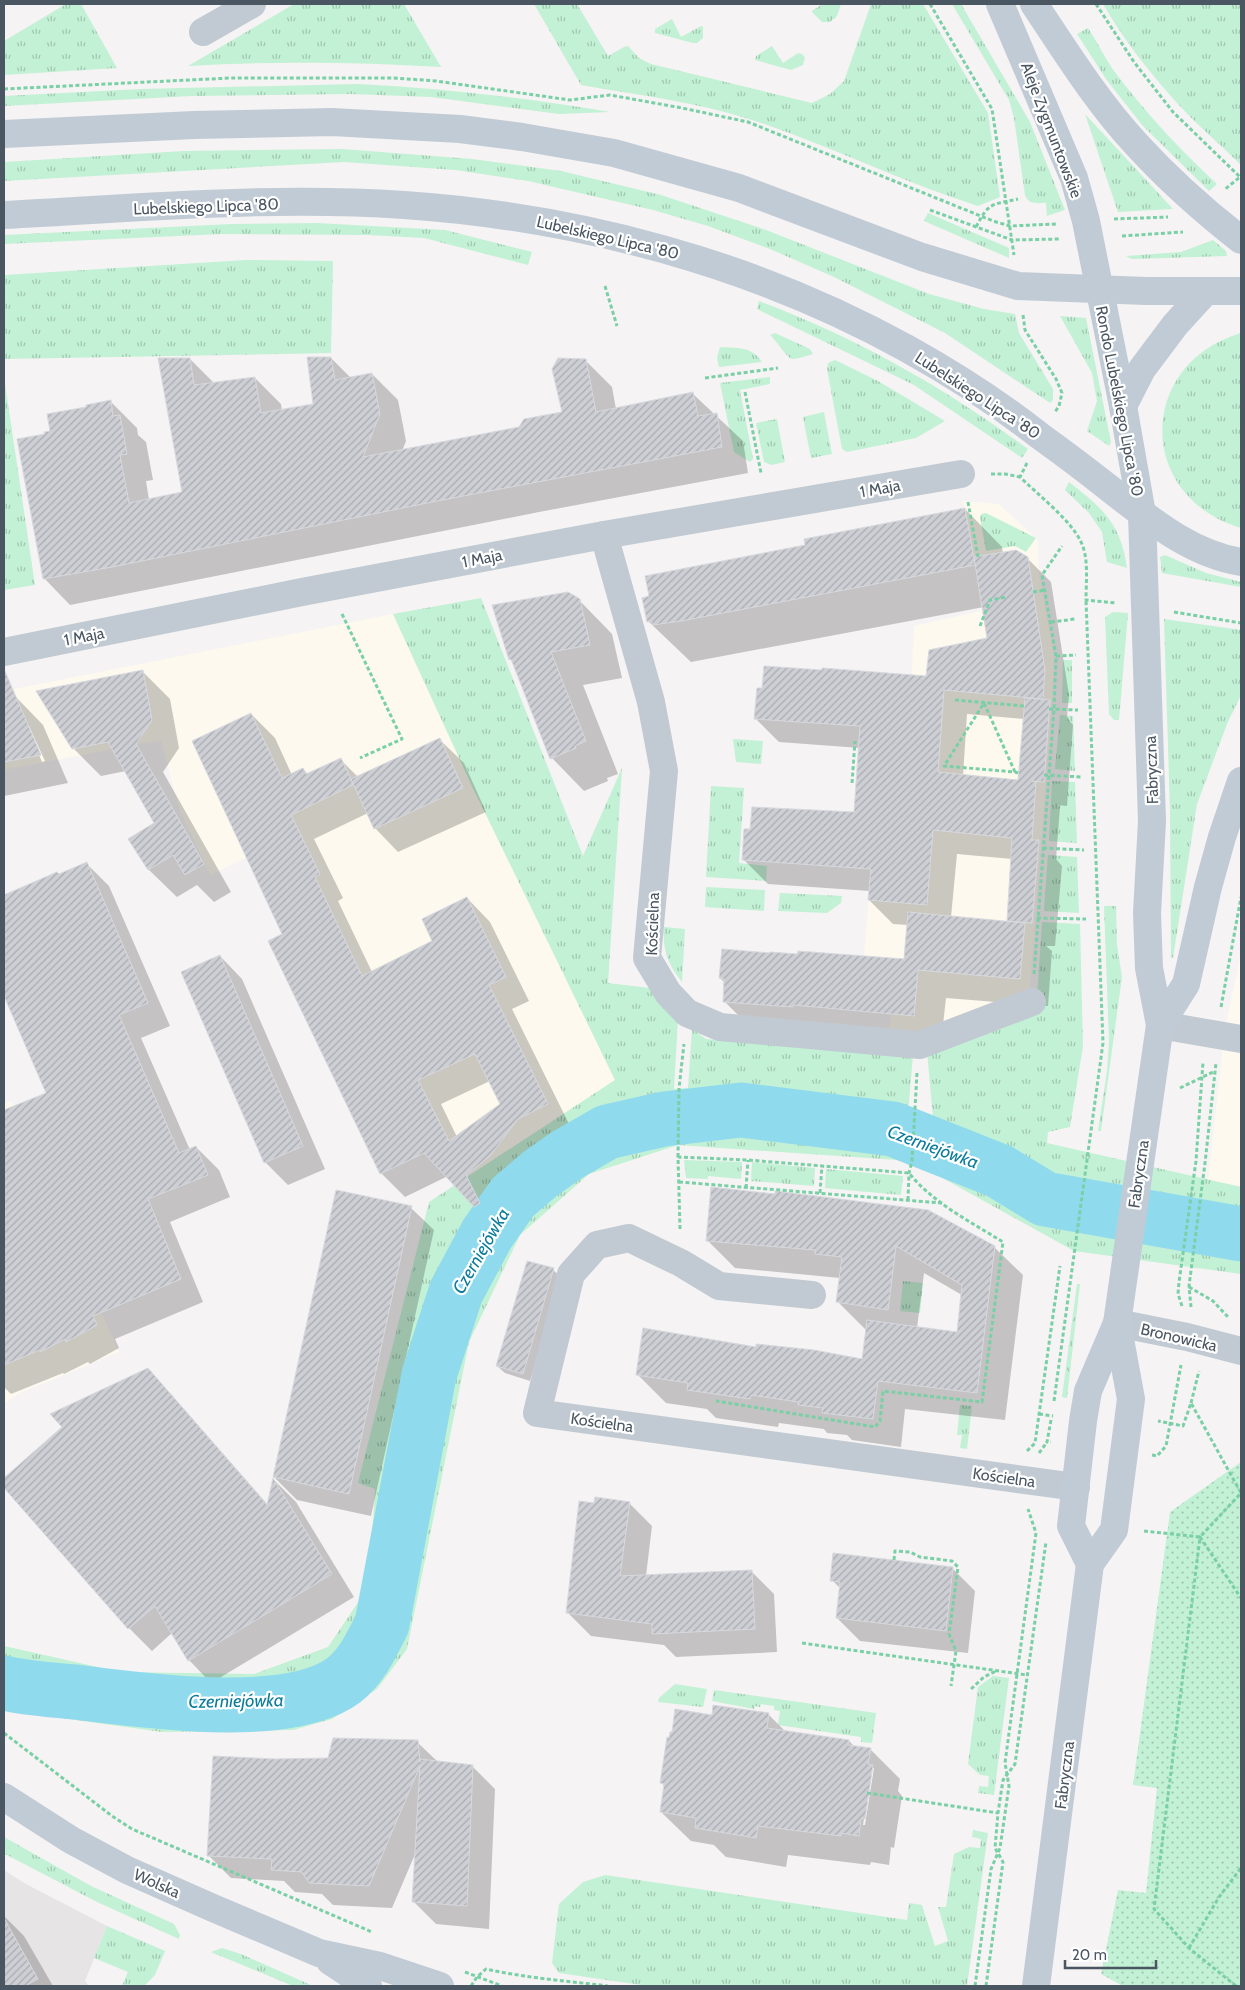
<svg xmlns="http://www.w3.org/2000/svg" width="1245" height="1990" font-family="Cabin,sans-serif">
  <defs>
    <pattern id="grass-tufts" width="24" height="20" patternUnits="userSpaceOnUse" patternTransform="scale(1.25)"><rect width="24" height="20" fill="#c3f1d5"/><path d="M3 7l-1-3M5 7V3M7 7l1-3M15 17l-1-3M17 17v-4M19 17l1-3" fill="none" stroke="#a0c6b0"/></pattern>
    <pattern id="park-dots" width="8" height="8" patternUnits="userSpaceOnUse" patternTransform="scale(1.25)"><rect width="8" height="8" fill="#c3f1d5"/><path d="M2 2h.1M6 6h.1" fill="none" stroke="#a0c6b0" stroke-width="1.8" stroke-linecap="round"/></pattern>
    <pattern id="building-hatch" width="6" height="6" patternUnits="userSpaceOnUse" patternTransform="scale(1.25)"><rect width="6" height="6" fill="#cdcfd5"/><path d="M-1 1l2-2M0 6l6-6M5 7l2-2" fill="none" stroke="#a8abb0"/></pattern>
  </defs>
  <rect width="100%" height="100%" fill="#f5f3f3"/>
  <g fill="#fdf9ef">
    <polygon points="963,501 999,504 1038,540 1039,574 1054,657 1051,716 1029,999 929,1029 889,1034 893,989 864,957 870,879 875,879 911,686 914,626 981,611 975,565"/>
    <polygon points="393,614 471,784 615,1080 454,1185 424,1153 273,845 210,875 179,809 161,740 4,770 4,691"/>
    <polygon points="1241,953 1241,1186 1208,1180 1225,1028"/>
    <polygon points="11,1101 119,1352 20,1393 4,1404 4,1104"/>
  </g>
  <polygon fill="#e6e4e5" points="4,1870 24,1883 107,1926 85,1981 89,1986 4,1986"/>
  <g fill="url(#grass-tufts)">
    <polygon points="66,4 81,4 117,68 4,75 4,41"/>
    <path d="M294 4H404L441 67C357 62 272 61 188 66Z"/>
    <path d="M534 4H577L608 56 624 47 628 46 639 58 651 64 812 103 830 94 844 81 871 4H923L988 113 1000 197 978 206C901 182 829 145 752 120 697 102 638 95 581 85Z"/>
    <polygon points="823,4 841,4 837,16 830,22 822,22 812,12 813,10"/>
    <path d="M952 4H961L1030 122 1065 210 1047 216 1046 203C1036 203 1029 205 1025 195L1014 118 1009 100Z"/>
    <path d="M1103 4 1241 5V165C1220 144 1197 125 1177 103 1150 73 1123 39 1103 4Z"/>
    <polygon points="672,19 681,37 701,26 703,27 703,38 697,43 693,43 655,33 655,29"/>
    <path d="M1088 28C1097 42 1105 58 1114 71 1145 112 1179 149 1217 184L1209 191 1142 125 1106 79 1077 34Z"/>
    <polygon points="772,46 783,63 798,53 802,54 805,58 803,65 791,70 755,60 756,56"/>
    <path d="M358 84C443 88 526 98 610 112L559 114 431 97 350 94 192 96 4 106V96L141 89Z"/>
    <polygon points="1085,114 1173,209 1118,212"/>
    <polygon points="342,149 472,159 561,171 661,195 766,230 929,294 984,309 1015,314 1019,333 1053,389 1053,400 1050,403 945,333 834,277 770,249 708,226 653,210 528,181 455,170 344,162 4,181 4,162 184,151"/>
    <polygon points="928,213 1009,248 1009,258 924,221"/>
    <polygon points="316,223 445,230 532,252 528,265 424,238 368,235 222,234 4,244 4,235 232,224"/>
    <polygon points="1213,240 1226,251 1227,256 1132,259 1126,256 1181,252"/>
    <polygon points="246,260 333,261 331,353 4,359 4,275"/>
    <path d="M759 301C855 337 946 388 1028 449L1022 458 914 385 757 309Z"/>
    <polygon points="1060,316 1086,318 1111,442 1109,446 1087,431 1097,401 1092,373"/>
    <path d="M775 333 810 349 813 354C806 356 798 359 792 359 787 358 776 340 770 335Z"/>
    <path d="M1241 333V528C1136 497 1136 364 1241 333Z"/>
    <path d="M720 347C736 348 752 346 762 362L719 367 717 358Z"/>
    <polygon points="835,360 878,381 945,421 916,438 847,452 842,449 827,369 828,363"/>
    <polygon points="4,377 35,585 4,590"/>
    <polygon points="770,377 770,384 740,390 753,459 750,462 734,452 720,383"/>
    <polygon points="824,412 832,454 811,458 803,417"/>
    <polygon points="777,419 785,462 771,465 764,462 756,423"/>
    <path d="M1069 482C1102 508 1121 523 1127 568L1107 562 1102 532 1089 513 1065 490Z"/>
    <polygon points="986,513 1036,538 1026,552 1015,546 986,551 980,517 981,514"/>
    <polygon points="1165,555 1206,573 1241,582 1241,587 1162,573 1160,557"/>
    <polygon points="481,598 583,856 622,768 608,983 658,989 678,1019 674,1089 688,1088 692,1029 706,1039 913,1055 908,1114 933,1118 927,1051 1036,1014 1042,922 1080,924 1083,1046 1070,1127 1048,1132 1047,1143 1241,1187 1241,1274 1074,1251 912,1161 678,1145 589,1174 520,1235 469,1342 407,1649 377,1689 332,1719 293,1730 162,1732 4,1710 4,1646 120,1672 254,1674 328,1647 369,1586 375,1489 358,1483 429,1202 615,1080 471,784 393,614"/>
    <polygon points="1113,612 1128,613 1119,720 1114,720 1109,714 1105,617"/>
    <polygon points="1164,619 1241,630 1241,695 1227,724 1197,804 1173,958 1171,958 1170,810"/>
    <polygon points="1063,660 1072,660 1072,703 1062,703"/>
    <polygon points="1060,715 1073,716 1075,771 1055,769"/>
    <polygon points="733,739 763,741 761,764 736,762"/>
    <polygon points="1052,781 1075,782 1077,843 1049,841"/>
    <polygon points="711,786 744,788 739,863 767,866 766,881 706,877"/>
    <polygon points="1048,855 1077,857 1079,913 1044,911"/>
    <polygon points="706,887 765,890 764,911 705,907"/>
    <polygon points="780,893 842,896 841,903 827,913 778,911"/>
    <polygon points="1104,906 1116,906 1117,945 1122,977 1101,1131 1098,1131 1107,1071 1109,1041"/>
    <path d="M664 927 685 929 682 982C668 965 662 948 664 927Z"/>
    <polygon points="684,1160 742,1162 741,1179 708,1176 708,1179 686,1178"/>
    <polygon points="752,1162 815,1168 814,1186 751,1181"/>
    <polygon points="826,1169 903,1176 901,1195 825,1188"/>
    <polygon points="903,1281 923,1283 920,1313 900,1311"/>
    <polygon points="1077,1284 1080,1284 1067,1398 1062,1397"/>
    <polygon points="960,1405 972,1406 967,1449 960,1448 962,1435 957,1435"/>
    <polygon points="993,1676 1009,1678 994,1795 978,1793 979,1786 988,1787 989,1776 980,1775 968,1764 978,1687"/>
    <polygon points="675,1684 707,1689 703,1707 658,1702 659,1698"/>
    <polygon points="714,1690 876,1713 872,1743 861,1742 861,1737 778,1725 780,1711 774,1710 774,1706 761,1704 760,1707 755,1706 754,1709 712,1701"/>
    <polygon points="973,1830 988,1833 967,1986 648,1986 559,1973 552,1963 559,1904 583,1882 605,1875 907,1920 909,1903 922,1905 935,1946 948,1941 938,1907 946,1907 954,1854 969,1847 980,1848 981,1839 972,1837"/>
    <polygon points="4,1837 91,1886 174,1924 180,1935 179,1939 97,1902 5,1854"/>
    <polygon points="107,1926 165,1951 155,1975 144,1986 122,1986 128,1972 94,1958"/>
    <polygon points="222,1948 241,1954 313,1986 293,1986 211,1952"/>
  </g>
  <polygon fill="url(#park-dots)" points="1241,1462 1241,1986 1123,1986 1101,1974 1118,1890 1146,1893 1157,1788 1133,1785 1170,1512"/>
  <g fill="#0003" fill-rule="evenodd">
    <polygon points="331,358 351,378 372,374 398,400 406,441 402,451 520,428 564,413 585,360 612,387 616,409 693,394 743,441 748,473 539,512 70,605 44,578 46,435 88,408 111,402 137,428 138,435 146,442 153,480 146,481 149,500 183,493 190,359 214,383 255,378 281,404 282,411 315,405"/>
    <path d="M965 509 1002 547 1003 553 1027 558 1051 582 1069 695 1067 718 1073 725 1067 806 1058 805 1060 807 1056 859 1062 866 1055 946H1046L1052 951 1048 1006 946 998 941 1043 752 1029 724 1001 725 983 720 978 905 960 908 925 893 924 869 900 870 891 768 884 744 860 855 814 860 748 779 742 756 719 764 689 927 678 989 639 984 607 691 662 648 621 807 546ZM967 714 1024 719 1019 781 963 776ZM957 854 1012 859 1008 920 1010 922 951 917Z"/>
    <polygon points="579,600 612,634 622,678 583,685 618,774 607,778 608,781 584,791 552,758 514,663 510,659"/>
    <polygon points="142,671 170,699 179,748 163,772 231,892 214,902 197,885 177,897 149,870 130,839 156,823 126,771 101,776 73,748"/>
    <path d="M15 696 43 725 68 783 4 796V699ZM27 726H29L45 761 42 762Z"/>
    <path d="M251 714 275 738 292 775 303 769 308 774 341 760 358 777 440 740 464 763 486 812 398 852 375 828 368 813 314 839 343 898 338 901 372 972 434 942 467 898 490 922 529 1001 512 1009 571 1128 542 1143 513 1180 489 1200 502 1227 499 1230 448 1176 405 1197 381 1173 284 934ZM490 1081 502 1104 457 1137 441 1104Z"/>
    <polygon points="86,863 109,886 170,1026 141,1038 190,1150 196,1147 219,1170 230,1197 170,1222 203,1302 115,1339 119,1348 90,1364 88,1362 64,1374 63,1373 11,1394 4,1387 4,1111 47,1094 4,992 4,896 57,873 59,875"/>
    <polygon points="220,956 242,979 325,1169 288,1185 265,1162"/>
    <polygon points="411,1208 434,1230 371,1516 297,1500 274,1477"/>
    <path d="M707 1240 994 1247 1023 1275 1005 1420 905 1409 901 1447 852 1440 847 1435 827 1433 824 1429 779 1423 778 1427 716 1418 707 1409 666 1403 638 1375 757 1349 863 1360 866 1330 838 1302 840 1278 735 1268ZM924 1273 962 1295 958 1333 917 1328Z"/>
    <polygon points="553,1270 561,1277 530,1381 505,1373 497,1366"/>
    <polygon points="148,1370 170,1393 268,1505 274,1480 296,1502 354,1597 211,1683 189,1660 172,1633 152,1651 129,1628 4,1486 4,1479 64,1427"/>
    <polygon points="629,1503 652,1526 646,1576 751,1571 774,1594 777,1652 676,1657 664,1645 591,1636 568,1613 595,1504"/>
    <polygon points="952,1568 975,1591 968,1653 860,1641 837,1618 841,1589 832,1580"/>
    <path d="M768 1714 786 1732 849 1741 855 1747 871 1750 900 1779 898 1791 902 1796 894 1848 891 1847 889 1865 871 1862 870 1865 788 1855 786 1867 726 1857 714 1845 691 1841 661 1812 665 1786 661 1783 713 1716ZM872 1768H874L865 1825H863Z"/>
    <polygon points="417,1742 438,1762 472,1766 495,1789 489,1929 436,1924 413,1901 416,1852 392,1908 333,1905 322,1894 295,1892 284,1881 231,1878 209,1856 275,1760 329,1759"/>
    <polygon points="4,1916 24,1936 53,1986 4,1986"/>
  </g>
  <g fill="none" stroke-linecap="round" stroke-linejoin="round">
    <path stroke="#90daee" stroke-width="55" d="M4 1683C30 1689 57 1690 83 1693 148 1701 290 1721 344 1680 362 1666 372 1644 382 1624L429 1375 456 1292 487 1234 513 1197 540 1174 567 1155 607 1132 664 1119 741 1110 893 1129 999 1171 1045 1199 1241 1234"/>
  </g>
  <g fill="url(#building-hatch)" stroke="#d7d9de" fill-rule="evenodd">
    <polygon points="307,357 331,357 335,380 372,373 380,414 363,457 519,427 524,419 562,412 552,369 558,358 586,359 596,412 693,392 698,416 717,413 722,447 437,501 112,567 43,579 17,439 45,434 44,432 50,431 47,414 86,407 86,405 111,400 113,416 120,415 127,454 120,455 129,503 182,492 158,358 190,358 194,385 255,377 261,413 313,404"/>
    <polygon points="965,508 975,565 681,621 653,625 651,621 647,622 642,598 649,596 645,576 805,545 804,539"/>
    <polygon points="1016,550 1028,557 1045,670 1043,699 944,690 938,772 1018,780 1025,698 1050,700 1044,782 1032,781 1036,782 1032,840 1039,840 1032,923 1007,921 1012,838 933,830 927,905 868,900 871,869 742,860 744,829 750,829 752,807 854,812 860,726 754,719 757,688 762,688 764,666 822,670 822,668 926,676 929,650 987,638 974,557"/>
    <polygon points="568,592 580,599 590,645 551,652 586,741 575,746 576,748 550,759 511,659 509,660 492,605"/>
    <polygon points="4,669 41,755 4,762"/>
    <polygon points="143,670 152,720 136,744 204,864 185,875 173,855 148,870 128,839 154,823 108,742 72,749 36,691"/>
    <path d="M251 713 282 778 303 768 306 774 341 758 351 779 440 738 463 788 374 829 351 779 353 785 291 815 320 874 315 877 362 976 432 941 422 919 467 897 506 977 489 985 548 1104 518 1119 490 1156 466 1175 480 1203 474 1207 424 1153 380 1174 268 941 282 934 192 741ZM475 1054 500 1104 449 1141 418 1080Z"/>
    <polygon points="87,862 148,1003 119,1015 179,1153 196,1146 208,1175 148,1199 181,1279 93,1316 97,1325 66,1342 65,1339 40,1352 40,1350 4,1365 4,1110 46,1093 4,996 4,895 57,872 59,874"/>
    <polygon points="908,912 1025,923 1020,979 918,970 914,1016 794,1005 793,1007 723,1002 724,979 719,978 722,949 770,953 770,952 797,954 798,951 904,959"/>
    <polygon points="220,955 303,1146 264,1163 181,972"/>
    <polygon points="711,1187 775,1194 775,1191 928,1210 995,1246 977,1393 878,1381 873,1419 822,1413 823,1408 798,1405 798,1402 751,1395 750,1399 687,1390 688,1383 636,1375 643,1328 756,1347 756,1344 814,1350 862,1359 867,1320 957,1332 962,1285 896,1246 888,1310 836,1302 842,1257 815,1254 815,1250 706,1241"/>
    <polygon points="336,1190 412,1206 349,1494 273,1477"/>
    <polygon points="527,1261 554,1268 523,1374 496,1366"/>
    <polygon points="148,1368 267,1505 273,1478 332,1574 188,1661 155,1606 128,1629 4,1488 4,1478 62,1427 50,1414"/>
    <polygon points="595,1497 630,1502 620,1576 752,1570 755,1629 652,1634 652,1624 566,1613 579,1501 594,1503"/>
    <polygon points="833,1553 953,1567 946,1631 836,1618 840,1582 830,1581"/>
    <polygon points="713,1705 769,1713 767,1728 849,1740 848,1745 871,1748 868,1764 873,1765 865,1819 861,1818 859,1836 841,1833 841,1836 758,1826 756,1838 695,1828 696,1818 660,1812 664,1784 660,1783 667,1737 669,1738 670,1732 672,1732 675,1709 712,1715"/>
    <polygon points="333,1738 418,1740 420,1762 420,1759 473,1765 467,1906 412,1902 420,1766 369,1886 309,1883 302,1872 271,1870 272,1859 207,1856 213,1756 275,1759 328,1758"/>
    <polygon points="4,1918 38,1979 25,1986 4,1986"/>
  </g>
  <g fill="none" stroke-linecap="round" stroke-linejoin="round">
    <g stroke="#7ad0a6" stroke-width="3" stroke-dasharray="4 2.5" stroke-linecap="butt">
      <polyline points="930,4 992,109 1014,255"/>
      <polyline points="1096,4 1134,62 1173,112 1240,177 1224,190"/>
      <polyline points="4,89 230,78 394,78 436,81 570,100 610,95 682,108 748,122 993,221 1010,226 1056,224"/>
      <polyline points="930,210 1012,240 1059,239"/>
      <polyline points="1114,219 1168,217"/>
      <path d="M976 227C989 202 991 205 1018 199"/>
      <polyline points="1122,236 1183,232"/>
      <polyline points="605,286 617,326"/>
      <polyline points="1023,315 1025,330 1056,379 1062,393 1059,406 1055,412"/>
      <polyline points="705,378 778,368"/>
      <polyline points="745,392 761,473"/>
      <path d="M1027 463 1020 477C1037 494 1071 520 1081 542 1089 558 1086 582 1086 600L1116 603"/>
      <polyline points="991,474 1005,474 1020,477"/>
      <polyline points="968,502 978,557"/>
      <polyline points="1033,592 1045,590"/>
      <polyline points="1174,612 1241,623"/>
      <polyline points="342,614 402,739 360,758"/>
      <polyline points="1051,622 1075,619"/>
      <polyline points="980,626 990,600 1006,597"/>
      <polyline points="1056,656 1076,655"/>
      <polyline points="955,700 1024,706"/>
      <polyline points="1049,709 1078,710"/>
      <polyline points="1015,772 984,703 944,766 1015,772 1018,773"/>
      <polyline points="1044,775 1081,777"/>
      <polyline points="852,783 855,741"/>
      <polyline points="1043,848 1084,850"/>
      <polyline points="1037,918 1086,919"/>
      <polyline points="1034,974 1054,709 1056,656 1042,575 1062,546"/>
      <polyline points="1221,1007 1241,897"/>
      <polyline points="1180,1088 1215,1071"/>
      <polyline points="678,1157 679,1088 684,1044"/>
      <polyline points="679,1182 942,1203"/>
      <polyline points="746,1188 748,1160"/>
      <polyline points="820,1193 822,1165"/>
      <polyline points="908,1200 909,1173 912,1161 917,1073"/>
      <path d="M680 1229 678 1157 748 1160 909 1173C933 1203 971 1222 1003 1242L982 1402 883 1391 880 1421 875 1427 716 1401"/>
      <polyline points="1189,1287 1213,1301 1228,1317"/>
      <polyline points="1182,1306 1178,1294 1179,1282 1196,1161 1203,1062"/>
      <polyline points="1191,1307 1189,1286 1205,1163 1216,1063"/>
      <polyline points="1054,1401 1103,1043 1086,600"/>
      <polyline points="1191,1403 1199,1371"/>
      <polyline points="1039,1414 1053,1416"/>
      <polyline points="1051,1420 1047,1442 1051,1442"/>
      <polyline points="1027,1451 1035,1443 1060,1266"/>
      <polyline points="1039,1453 1047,1442"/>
      <polyline points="1152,1455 1157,1456 1166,1446 1181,1365"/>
      <polyline points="1144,1531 1200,1537 1241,1493 1191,1403 1183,1426 1158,1421"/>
      <polyline points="894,1560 895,1551 910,1552 920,1557 952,1561 958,1567 949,1634 956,1651 951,1686"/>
      <polyline points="802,1643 1027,1675"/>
      <polyline points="971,1689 984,1677 996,1671"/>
      <polyline points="4,1733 112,1816 132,1829 372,1932"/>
      <polyline points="867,1793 998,1813"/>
      <polyline points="1189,1948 1219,1897 1241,1868"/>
      <polyline points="465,1972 502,1986"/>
      <path d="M471 1986 477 1977 486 1969C526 1978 568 1981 608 1986"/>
      <polyline points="975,1986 991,1869 1000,1848 1009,1786 1005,1763 1036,1533 1028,1509"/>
      <polyline points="986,1986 1003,1862 995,1848 998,1813 1003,1780 1015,1764 1046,1542"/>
      <polyline points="1236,1986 1189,1948 1154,1909 1200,1537 1241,1598"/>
    </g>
    <g stroke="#c1cad2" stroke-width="28">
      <polyline points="203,32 252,4"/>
      <polyline points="604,535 651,702 664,771 647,958 668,993 687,1013 720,1027 920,1045 1032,1002"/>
      <polyline points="4,652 302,592 604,535 961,474"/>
      <polyline points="1160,1025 1241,1039"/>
      <polyline points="812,1295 719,1286 681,1263 629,1238 597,1245 571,1274 537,1413 1076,1487"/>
      <polyline points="1117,1323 1187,1337 1241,1351"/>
    </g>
    <g stroke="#c1cbd6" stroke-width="28">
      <polyline points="1000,4 1074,178 1086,221 1123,406 1142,514 1152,821 1147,913 1149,968 1160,1025 1117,1323 1088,1391 1083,1421 1071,1526 1090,1564"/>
      <path d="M1034 4C1066 52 1097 102 1137 145 1169 180 1204 211 1241 240"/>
      <polyline points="4,134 194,125 332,122 460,129 522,137 614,153 739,188 922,257 1018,286 1146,291 1241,291"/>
      <path d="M4 215C136 208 271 196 404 205 579 217 752 263 906 348 953 374 998 403 1040 436 1065 454 1090 473 1114 492 1153 522 1192 554 1241 562"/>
      <polyline points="1123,406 1142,369 1175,325 1206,291"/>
      <polyline points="1160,1025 1186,984 1208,887 1222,837 1241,781"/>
      <polyline points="4,1797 71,1840 127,1870 213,1908 319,1953 380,1966 440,1986"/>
      <polyline points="330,1961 368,1986"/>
      <polyline points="1036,1986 1090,1564 1114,1530 1131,1399 1117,1323"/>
    </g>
  </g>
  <g text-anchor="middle" stroke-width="4.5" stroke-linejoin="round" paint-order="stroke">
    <g font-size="16" fill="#4a5661" stroke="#fff">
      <text transform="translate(1052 130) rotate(69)" y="6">Aleje Zygmuntowskie</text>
      <text transform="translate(206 206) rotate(-2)" y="6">Lubelskiego Lipca '80</text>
      <text transform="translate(608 237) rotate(13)" y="6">Lubelskiego Lipca '80</text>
      <text transform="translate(978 395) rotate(33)" y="6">Lubelskiego Lipca '80</text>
      <text transform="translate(1120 401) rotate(79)" y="6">Rondo Lubelskiego Lipca '80</text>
      <text transform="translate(880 488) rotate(-10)" y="6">1 Maja</text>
      <text transform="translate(482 558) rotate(-11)" y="6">1 Maja</text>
      <text transform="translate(84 636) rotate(-11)" y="6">1 Maja</text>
      <text transform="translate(1151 770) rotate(-92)" y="6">Fabryczna</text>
      <text transform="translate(652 924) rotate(-88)" y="6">Kościelna</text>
      <text transform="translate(1138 1174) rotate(-82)" y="6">Fabryczna</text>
      <text transform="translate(1179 1337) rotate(13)" y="6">Bronowicka</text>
      <text transform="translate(602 1422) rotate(8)" y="6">Kościelna</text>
      <text transform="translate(1004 1477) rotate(8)" y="6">Kościelna</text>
      <text transform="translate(1064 1775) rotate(-83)" y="6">Fabryczna</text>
      <text transform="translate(157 1883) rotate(24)" y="6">Wolska</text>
    </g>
    <g font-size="18" font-style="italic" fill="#0c7c9b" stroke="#fff">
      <text transform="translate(933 1147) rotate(20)" y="6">Czerniejówka</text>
      <text transform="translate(481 1251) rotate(-60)" y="6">Czerniejówka</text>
      <text transform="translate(236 1701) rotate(-1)" y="6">Czerniejówka</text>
    </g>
  </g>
  <rect width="1245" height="1990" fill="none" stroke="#4a5661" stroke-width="10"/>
  <path d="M1065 1960v8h91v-8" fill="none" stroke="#4a5661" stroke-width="2.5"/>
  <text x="1072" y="1960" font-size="15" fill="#4a5661" stroke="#ffffff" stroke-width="4" paint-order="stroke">20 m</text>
</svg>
